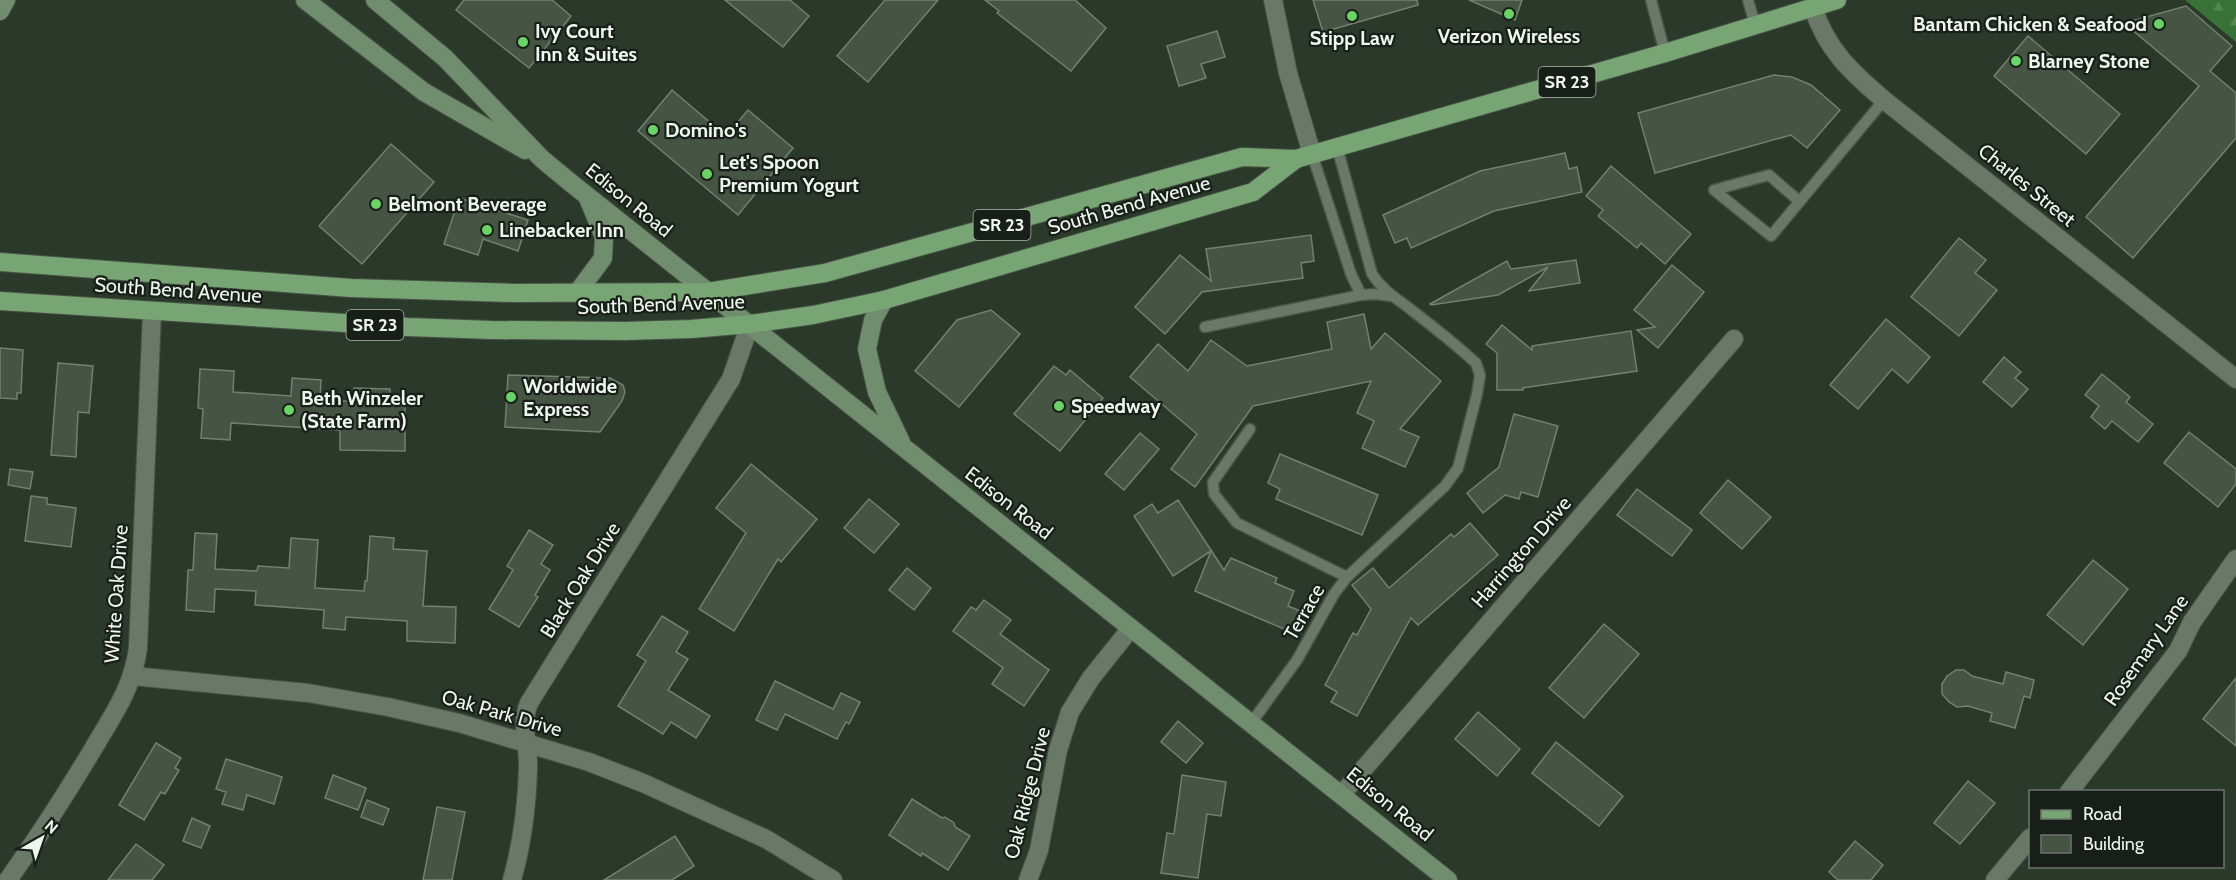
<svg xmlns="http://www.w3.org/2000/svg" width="2236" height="880" font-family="Cabin,sans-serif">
  <defs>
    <pattern id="forest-firs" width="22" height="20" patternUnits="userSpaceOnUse" patternTransform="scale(1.5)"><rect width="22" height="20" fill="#397236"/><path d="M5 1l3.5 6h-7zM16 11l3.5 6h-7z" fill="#568753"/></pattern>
  </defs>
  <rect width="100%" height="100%" fill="#2b392a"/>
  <polygon fill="url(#forest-firs)" points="2185,0 2236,0 2236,42"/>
  <g fill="#465444" stroke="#718170" stroke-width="1.5">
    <polygon points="464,0 552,0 571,16 529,68 456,10"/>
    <polygon points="725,0 790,0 809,16 783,47"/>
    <polygon points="885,0 938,0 868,82 837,56"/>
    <polygon points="985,0 1075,0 1106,28 1071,71 997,13 999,11"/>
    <polygon points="1313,0 1417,0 1418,5 1323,32"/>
    <polygon points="1469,0 1522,0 1515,20"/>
    <polygon points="2186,6 2232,46 2210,71 2236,93 2236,138 2133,258 2086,217 2199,86 2124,23"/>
    <polygon points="1217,31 1225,57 1201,64 1206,78 1179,86 1167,46"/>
    <polygon points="2028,36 2120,114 2086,154 1994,76"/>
    <polygon points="1774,75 1792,77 1811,85 1840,110 1807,148 1791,135 1655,173 1638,113"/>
    <polygon points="672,90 726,136 748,110 793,148 738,215 638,131"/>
    <polygon points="391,144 434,182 362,264 319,226"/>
    <polygon points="1565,153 1569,169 1577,167 1582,192 1494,211 1411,248 1407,238 1395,243 1383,215 1480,171"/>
    <polygon points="1611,166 1691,234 1665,264 1641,243 1637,248 1598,216 1603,210 1586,196"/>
    <polygon points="459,198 528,220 518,251 483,239 478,255 444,244"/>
    <polygon points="1311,235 1314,261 1301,263 1303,278 1202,292 1165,334 1135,307 1180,255 1211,281 1206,249"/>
    <polygon points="1959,238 1986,260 1975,273 1997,290 1959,336 1911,297"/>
    <polygon points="1576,260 1580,283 1529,291 1548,267 1498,295 1431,305 1430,304 1507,261 1511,269"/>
    <polygon points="1672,265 1704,292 1658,348 1637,330 1655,327 1634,310"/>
    <polygon points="991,310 1020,334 959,407 915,371 957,320"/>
    <polygon points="1364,314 1371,349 1385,333 1441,381 1400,429 1419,437 1405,467 1362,448 1374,421 1357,413 1371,381 1253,406 1195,487 1171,469 1197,434 1130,377 1158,344 1188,371 1211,340 1247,366 1332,349 1327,322"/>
    <polygon points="1886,319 1930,357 1908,383 1892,369 1858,409 1830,385"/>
    <polygon points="1502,325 1532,350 1532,346 1631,331 1637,371 1523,388 1523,390 1497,390 1497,353 1486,344"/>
    <polygon points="0,348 23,350 21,393 17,393 17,399 0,398"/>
    <polygon points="2004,357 2021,372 2015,378 2028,389 2012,407 1983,382"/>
    <polygon points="58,363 93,366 89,413 78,412 76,457 51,455"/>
    <polygon points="1054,366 1066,375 1070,370 1103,398 1060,451 1014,414"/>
    <polygon points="200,369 234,371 233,392 291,396 292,378 321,380 320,401 354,401 354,388 390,389 390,404 405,405 405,451 340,450 340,430 231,423 230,440 201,438 203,409 198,408"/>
    <polygon points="2102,374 2130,397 2126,402 2153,424 2138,442 2112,421 2105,429 2091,417 2099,406 2085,395"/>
    <polygon points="508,375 610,378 623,385 625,392 622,401 600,432 505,427"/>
    <polygon points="1514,414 1558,426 1538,497 1521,492 1519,499 1505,495 1483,513 1467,493 1499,467"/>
    <polygon points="2189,432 2236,469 2236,484 2218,507 2164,463"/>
    <polygon points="1140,433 1159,449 1124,490 1105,474"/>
    <polygon points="1280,454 1378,495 1362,535 1276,499 1280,489 1268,483"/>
    <polygon points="751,464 817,519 781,562 778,559 734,631 699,609 746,533 716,508"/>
    <polygon points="10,469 33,472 30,489 8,485"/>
    <polygon points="1728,480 1771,517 1742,549 1700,513"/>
    <polygon points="1637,489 1692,530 1672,556 1617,515"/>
    <polygon points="31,496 47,498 47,504 76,508 71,547 25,541"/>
    <polygon points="869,499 899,524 874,553 844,528"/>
    <polygon points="1178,500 1224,570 1231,558 1277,578 1275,583 1294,591 1288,606 1300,611 1291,632 1195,591 1211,551 1173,576 1134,516 1152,504 1158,513"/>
    <polygon points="1470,523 1498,555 1418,625 1411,618 1357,716 1331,702 1337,692 1325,685 1353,633 1357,635 1371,609 1352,585 1373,568 1389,588 1451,534 1454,537"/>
    <polygon points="529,530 553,545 541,564 550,570 535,595 538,597 519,627 489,609 513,570 507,566"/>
    <polygon points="195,533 217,534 215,569 257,571 258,566 289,568 291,538 318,540 315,588 364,591 365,581 367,581 370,536 394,538 393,549 427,551 423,606 456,607 455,643 407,641 407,621 346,617 345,630 323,628 324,610 255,605 256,591 215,589 214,612 186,610 188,570 193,570"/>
    <polygon points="2093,560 2128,589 2083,645 2047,615"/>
    <polygon points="907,568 931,588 914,610 889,590"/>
    <polygon points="984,600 1011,620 1000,634 1049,670 1024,706 992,684 1003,668 953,631 971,607 976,610"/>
    <polygon points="662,616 688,632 676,652 688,659 668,690 710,716 696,738 671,722 663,734 618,706 646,661 637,655"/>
    <polygon points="1604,624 1639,654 1584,718 1549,688"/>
    <polygon points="1956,670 1964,670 1972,676 2003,684 2006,672 2034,680 2030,698 2024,696 2015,728 1990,721 1992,713 1968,706 1957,707 1949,702 1942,694 1942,684 1947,676"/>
    <polygon points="2236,678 2236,746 2203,719"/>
    <polygon points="775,681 833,709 841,693 860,702 849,724 846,722 837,739 785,714 777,730 756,720"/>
    <polygon points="1478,712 1520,749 1497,776 1455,739"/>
    <polygon points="1178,721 1203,743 1186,763 1161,742"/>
    <polygon points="1556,742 1623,796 1599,826 1532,773"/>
    <polygon points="156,743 181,758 175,768 179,770 165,794 161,792 144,820 119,805"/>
    <polygon points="226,759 282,777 274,804 247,795 243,810 222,804 226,792 216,789"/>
    <polygon points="333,775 366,788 358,810 325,798"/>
    <polygon points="1182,775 1226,782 1221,816 1207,814 1198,878 1161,873 1167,833 1174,834"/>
    <polygon points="1968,781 1995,803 1960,844 1934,823"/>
    <polygon points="912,799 942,818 945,817 954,823 955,827 970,836 948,870 922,853 921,856 889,835"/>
    <polygon points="367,800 389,809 383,825 361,817"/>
    <polygon points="437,807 465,812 452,880 423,880"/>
    <polygon points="192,818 210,826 201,848 183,841"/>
    <polygon points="675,836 694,866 672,880 604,880"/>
    <polygon points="1855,841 1883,865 1871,880 1838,880 1829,872"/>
    <polygon points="136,844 164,865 152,880 108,880"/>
  </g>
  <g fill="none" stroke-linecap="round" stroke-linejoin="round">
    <defs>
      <g id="lane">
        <polyline points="1651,0 1665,53"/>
        <polyline points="1748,0 1755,24"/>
        <polyline points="1312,154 1351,274 1361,295"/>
        <polyline points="1799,201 1769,175 1714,190 1771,236 1884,100"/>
        <polyline points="1205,327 1361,295 1375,294 1391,296"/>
        <polyline points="1250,429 1213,482 1214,494 1237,523 1347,577"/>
        <path d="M1252 722 1297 660 1334 594 1347 577 1445 486 1458 468 1477 394 1480 375 1476 363C1456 345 1435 328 1414 312 1398 299 1384 292 1372 274L1337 147"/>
      </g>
      <g id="street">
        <polyline points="1273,0 1288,73 1312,154"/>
        <path d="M1813 7C1826 49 1851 72 1884 100L2236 379"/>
        <polyline points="133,676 308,693 388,707 459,723 589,762 643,783 766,839 833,880"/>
        <polyline points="2069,792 2178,651 2192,622 2236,559"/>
        <polyline points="1342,794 1734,339"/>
        <path d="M8 880C39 836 68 791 96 744 115 712 133 686 138 648L152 312"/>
        <path d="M512 880C522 844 527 806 528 768 529 746 520 725 529 703L731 379 750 324"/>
        <polyline points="1028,880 1039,850 1058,750 1070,712 1091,678 1131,628"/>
        <polyline points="1995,880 2030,838"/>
      </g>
      <g id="secondary">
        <polyline points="305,0 424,92 525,150"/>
        <polyline points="375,0 445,58 542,159 571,183 1448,880"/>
        <polyline points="0,11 6,0"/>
        <polyline points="577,293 603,258 604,237 588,198"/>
        <polyline points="884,300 873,320 867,349 877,392 901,442"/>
      </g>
      <g id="primary">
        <polyline points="0,262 351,288 514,293 707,292 825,273 1242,157 1296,159 1665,53 1837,0"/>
        <polyline points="0,301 408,327 492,330 625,331 691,329 750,324 813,315 884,300 1253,192 1296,159"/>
      </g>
    </defs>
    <use href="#lane" stroke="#485447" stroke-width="13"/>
    <use href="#street" stroke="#485447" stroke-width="20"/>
    <use href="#secondary" stroke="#485447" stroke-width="20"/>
    <use href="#primary" stroke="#485447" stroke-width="20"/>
    <use href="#lane" stroke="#697867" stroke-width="10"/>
    <use href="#street" stroke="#697867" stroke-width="18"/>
    <use href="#secondary" stroke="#708e6d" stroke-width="18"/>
    <use href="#primary" stroke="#77a573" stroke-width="18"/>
  </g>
  <g fill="#69d464" stroke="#181e18" stroke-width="2">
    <circle cx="1509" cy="14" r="6"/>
    <circle cx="1352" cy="16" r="6"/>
    <circle cx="2159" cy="24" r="6"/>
    <circle cx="523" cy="42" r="6"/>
    <circle cx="2016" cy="61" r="6"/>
    <circle cx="653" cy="130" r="6"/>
    <circle cx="707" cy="174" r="6"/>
    <circle cx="376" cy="204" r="6"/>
    <circle cx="487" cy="230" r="6"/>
    <circle cx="511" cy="397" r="6"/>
    <circle cx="1059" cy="406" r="6"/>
    <circle cx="289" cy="410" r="6"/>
  </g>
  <g text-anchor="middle" stroke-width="4.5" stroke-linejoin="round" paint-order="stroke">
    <g fill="#181e18" stroke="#aeb6ad" stroke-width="1.5">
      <rect x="1538.5" y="67" width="57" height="30" rx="4.5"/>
      <rect x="973.5" y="210" width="57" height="30" rx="4.5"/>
      <rect x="346.5" y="310" width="57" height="30" rx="4.5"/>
    </g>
    <g font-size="18" font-weight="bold" fill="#eef7ed">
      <text x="1567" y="88">SR 23</text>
      <text x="1002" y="231">SR 23</text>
      <text x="375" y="331">SR 23</text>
    </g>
    <g font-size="20" font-weight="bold" fill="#eef7ed" stroke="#181e18" text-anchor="start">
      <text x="2147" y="31" text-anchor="end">Bantam Chicken &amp; Seafood</text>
      <text x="535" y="38">Ivy Court<tspan x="535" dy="23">Inn &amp; Suites</tspan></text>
      <text x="1509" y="43" text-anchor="middle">Verizon Wireless</text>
      <text x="1352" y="45" text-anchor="middle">Stipp Law</text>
      <text x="2028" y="68">Blarney Stone</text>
      <text x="665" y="137">Domino's</text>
      <text x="719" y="169">Let's Spoon<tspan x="719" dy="23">Premium Yogurt</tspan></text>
      <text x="388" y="211">Belmont Beverage</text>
      <text x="499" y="237">Linebacker Inn</text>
      <text x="523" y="393">Worldwide<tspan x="523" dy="23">Express</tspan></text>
      <text x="301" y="405">Beth Winzeler<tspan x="301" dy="23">(State Farm)</tspan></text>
      <text x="1071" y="413">Speedway</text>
    </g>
    <g font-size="20" fill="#eef7ed" stroke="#181e18">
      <text transform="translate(2027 185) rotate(39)" y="7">Charles Street</text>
      <text transform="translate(629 200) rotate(39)" y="7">Edison Road</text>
      <text transform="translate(1129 205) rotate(-16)" y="7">South Bend Avenue</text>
      <text transform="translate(178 290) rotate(4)" y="7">South Bend Avenue</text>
      <text transform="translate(661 304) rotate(-2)" y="7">South Bend Avenue</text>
      <text transform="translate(1009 503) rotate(38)" y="7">Edison Road</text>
      <text transform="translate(1521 552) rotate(-49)" y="7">Harrington Drive</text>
      <text transform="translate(580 580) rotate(-58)" y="7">Black Oak Drive</text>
      <text transform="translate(116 594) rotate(-86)" y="7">White Oak Drive</text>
      <text transform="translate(1304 612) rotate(-60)" y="7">Terrace</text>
      <text transform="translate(2146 650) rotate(-55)" y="7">Rosemary Lane</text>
      <text transform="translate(502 713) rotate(16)" y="7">Oak Park Drive</text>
      <text transform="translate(1027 793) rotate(-76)" y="7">Oak Ridge Drive</text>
      <text transform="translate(1390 804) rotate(39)" y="7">Edison Road</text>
    </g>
  </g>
  <rect x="2029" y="790" width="195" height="78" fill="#181e18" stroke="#6e756d" stroke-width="1.5"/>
  <rect x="2041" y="810" width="30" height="9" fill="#77a573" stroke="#6e756d" stroke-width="1.5"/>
  <text x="2083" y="820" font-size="18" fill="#eef7ed">Road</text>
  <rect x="2041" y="835" width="30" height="18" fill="#465444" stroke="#6e756d" stroke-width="1.5"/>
  <text x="2083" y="850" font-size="18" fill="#eef7ed">Building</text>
  <g transform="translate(42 838) rotate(40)" stroke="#181e18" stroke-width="4.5" paint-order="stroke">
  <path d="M0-4.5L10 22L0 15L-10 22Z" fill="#eef7ed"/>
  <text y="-9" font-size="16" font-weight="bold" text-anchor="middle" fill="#eef7ed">N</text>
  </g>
</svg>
